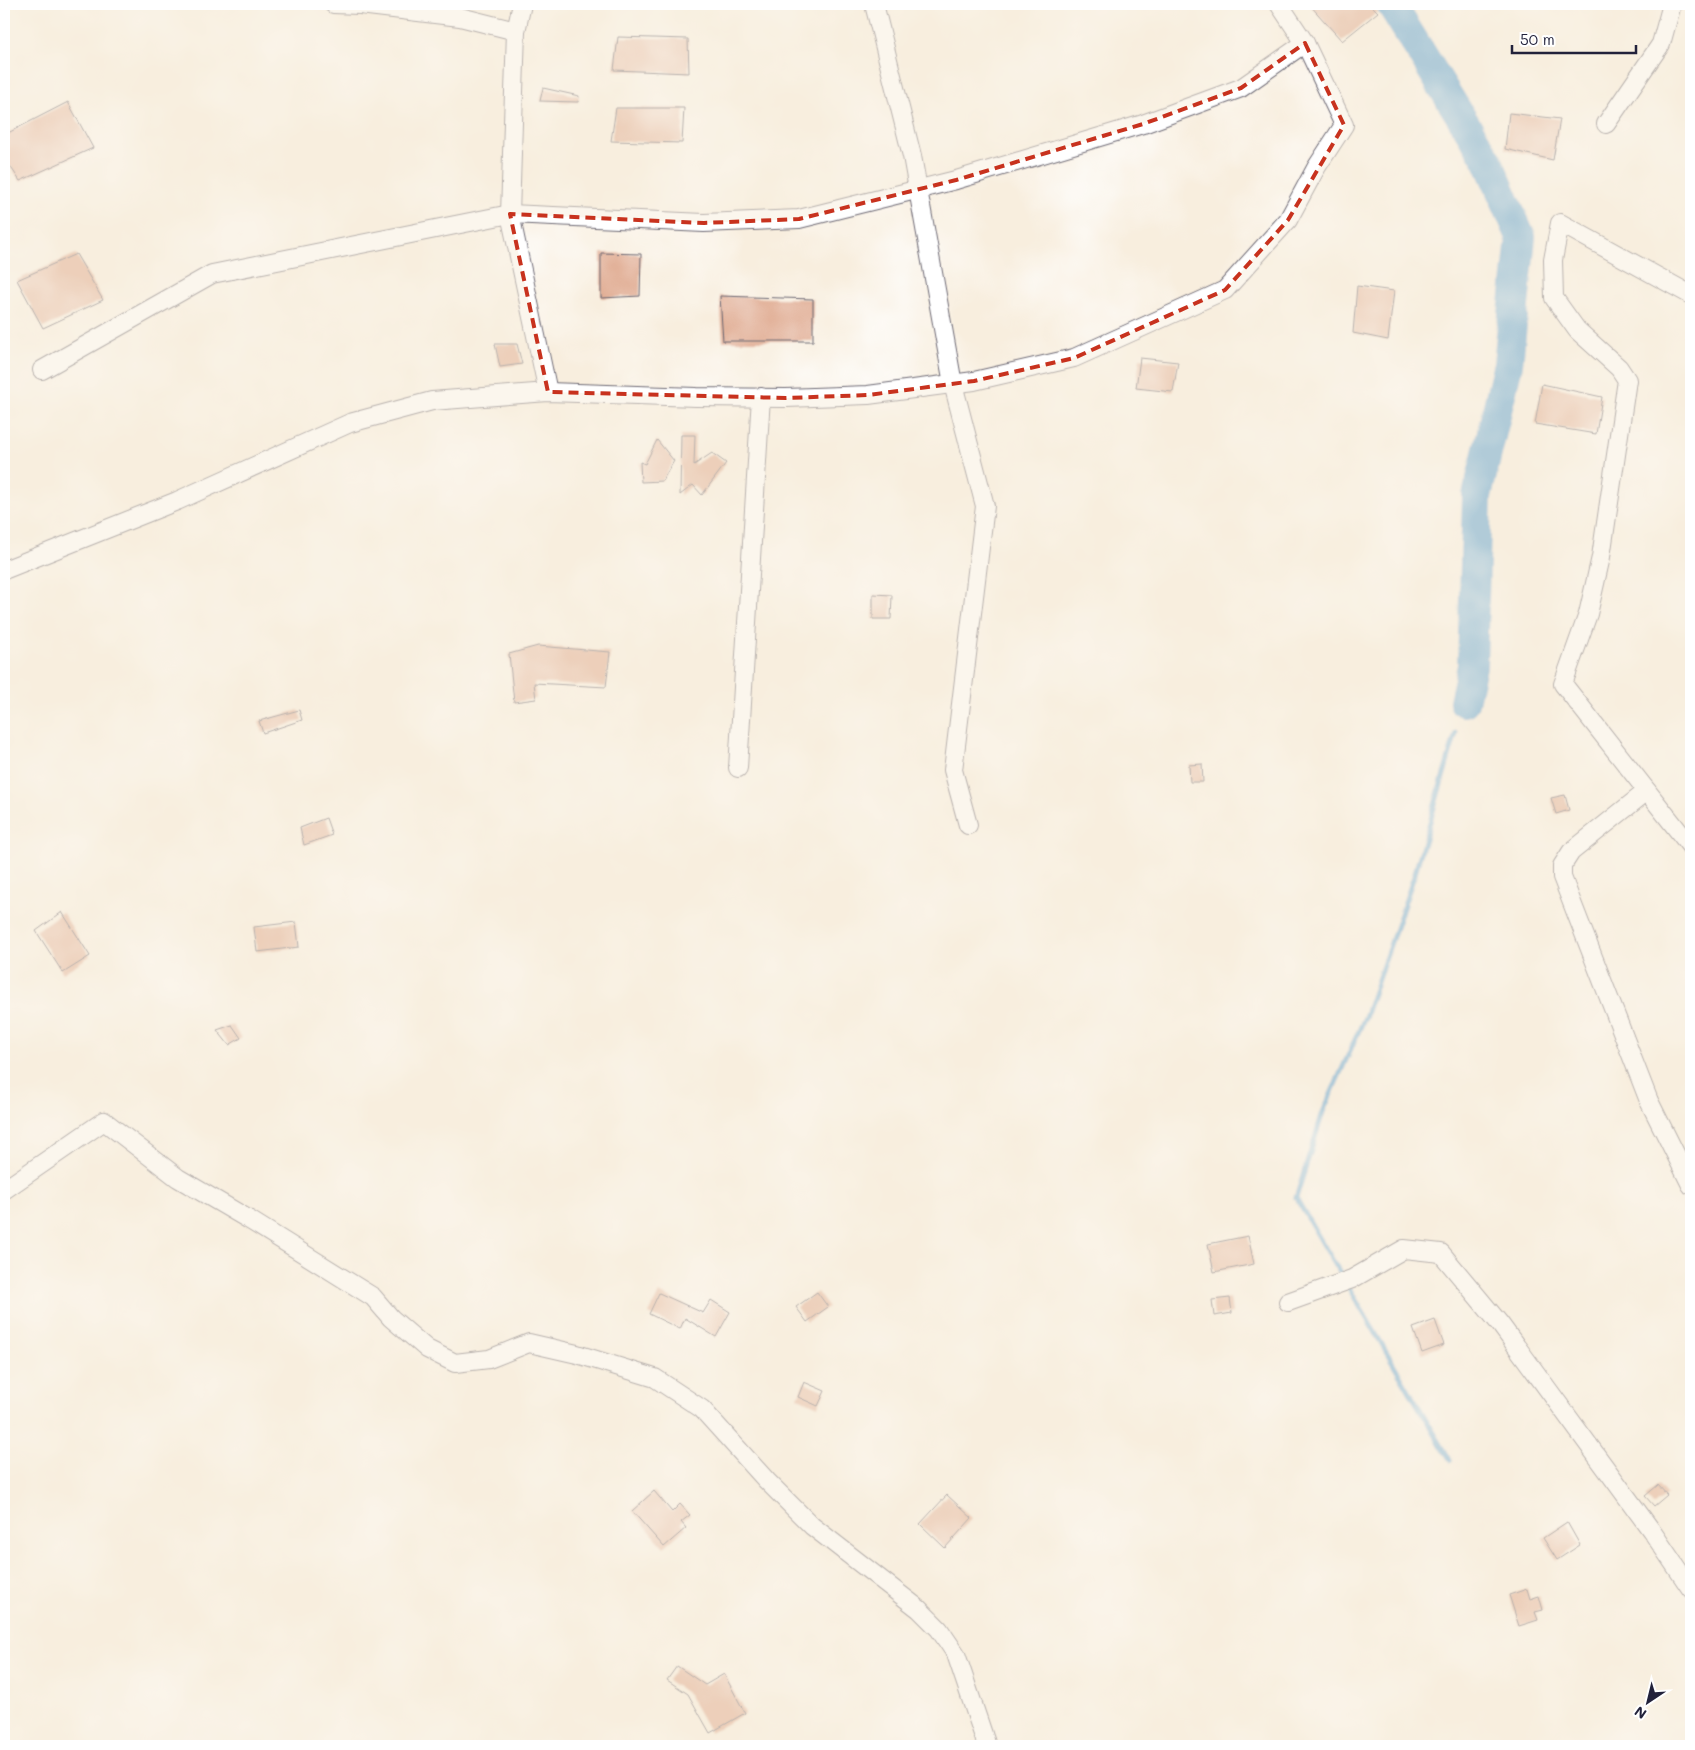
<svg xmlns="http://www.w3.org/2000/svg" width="1695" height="1750" font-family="Mali,sans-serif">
  <rect width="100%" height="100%" fill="#fff"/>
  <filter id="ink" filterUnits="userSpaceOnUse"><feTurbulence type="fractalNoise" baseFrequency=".02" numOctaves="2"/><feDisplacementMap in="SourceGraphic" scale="10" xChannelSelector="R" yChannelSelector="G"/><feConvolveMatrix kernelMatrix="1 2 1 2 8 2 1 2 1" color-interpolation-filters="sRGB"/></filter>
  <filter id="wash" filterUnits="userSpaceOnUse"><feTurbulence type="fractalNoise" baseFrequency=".0096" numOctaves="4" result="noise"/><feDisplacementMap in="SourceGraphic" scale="20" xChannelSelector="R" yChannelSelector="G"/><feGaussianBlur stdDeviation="1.12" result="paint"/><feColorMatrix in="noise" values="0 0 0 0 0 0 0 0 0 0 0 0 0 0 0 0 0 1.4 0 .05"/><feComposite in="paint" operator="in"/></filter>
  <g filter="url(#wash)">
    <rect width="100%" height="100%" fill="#f8eede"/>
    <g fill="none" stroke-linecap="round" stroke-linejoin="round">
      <polyline stroke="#5ca1d1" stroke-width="5" points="1450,1460 1296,1198 1323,1112 1365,1017 1414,876 1456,733"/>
      <polyline stroke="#5ca1d1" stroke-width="30" points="1391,4 1487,159 1521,237 1508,364 1477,496 1472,666 1464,702"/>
    </g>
    <g id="blocks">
      <g fill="#dfa98e">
        <polygon points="1309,4 1370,4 1378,12 1342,41"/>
        <polygon points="618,37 688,39 689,73 614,70"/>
        <polygon points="543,88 579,96 578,102 540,101"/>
        <polygon points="68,102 93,148 20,181 4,157 4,135"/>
        <polygon points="616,108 684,108 682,143 611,141"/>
        <polygon points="1509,113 1560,119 1553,160 1505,149"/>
        <polygon points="601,253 641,254 640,296 601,298"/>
        <polygon points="76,254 103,300 43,328 17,280"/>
        <polygon points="1357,286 1394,291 1388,340 1353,333"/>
        <polygon points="720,296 813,299 813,341 723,341"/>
        <polygon points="495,344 517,344 522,364 500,367"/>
        <polygon points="1140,358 1178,362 1173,392 1136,388"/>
        <polygon points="1542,384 1602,397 1596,434 1535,424"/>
        <polygon points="681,435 695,435 694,465 712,453 726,463 702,495 693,485 680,495"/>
        <polygon points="657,440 674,461 662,481 641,482 640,462 645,464"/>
        <polygon points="873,594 892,595 891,619 873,619"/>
        <polygon points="538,646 610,652 606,687 534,683 536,699 514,702 509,654"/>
        <polygon points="299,710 302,720 263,733 259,721"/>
        <polygon points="1202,764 1203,782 1190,782 1189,765"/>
        <polygon points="1565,795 1569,810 1556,814 1551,798"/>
        <polygon points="326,818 332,835 304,845 300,828"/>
        <polygon points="62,912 90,956 63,973 36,931"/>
        <polygon points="296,922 299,947 257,952 254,927"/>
        <polygon points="232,1025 241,1038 229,1045 217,1030"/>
        <polygon points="1248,1236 1254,1264 1214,1272 1208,1244"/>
        <polygon points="817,1292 828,1307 807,1322 796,1307"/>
        <polygon points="659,1293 703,1313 711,1300 730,1312 716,1337 685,1318 680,1329 649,1314"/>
        <polygon points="1230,1298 1232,1313 1214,1316 1212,1300"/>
        <polygon points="1435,1320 1444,1345 1422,1353 1413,1328"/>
        <polygon points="804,1382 825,1391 818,1406 798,1397"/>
        <polygon points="1658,1485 1667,1495 1654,1506 1645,1496"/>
        <polygon points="654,1491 672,1512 680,1504 690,1515 681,1522 686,1528 664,1547 632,1511"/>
        <polygon points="947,1495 972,1518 945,1548 920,1524"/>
        <polygon points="1567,1522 1580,1545 1557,1560 1543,1538"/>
        <polygon points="1527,1589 1530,1599 1539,1596 1543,1610 1535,1612 1538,1620 1519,1626 1509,1595"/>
        <polygon points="677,1666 705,1685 724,1674 745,1713 710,1733 688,1694 667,1680"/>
      </g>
    </g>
  </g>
  <g filter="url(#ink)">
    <use href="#blocks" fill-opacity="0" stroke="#6d6974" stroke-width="1"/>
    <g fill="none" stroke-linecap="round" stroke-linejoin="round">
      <defs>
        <g id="street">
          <polyline points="333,4 360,5 460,17 516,31"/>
          <polyline points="522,4 516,31 510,214 548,392"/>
          <polyline points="874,4 912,156 953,384 985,506 953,770 968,825"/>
          <polyline points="1606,124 1661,44 1672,4"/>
          <polyline points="1691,295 1560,223 1553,260 1554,298 1577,330 1619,368 1627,380 1601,557 1588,614 1563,684 1691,847"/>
          <polyline points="42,370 212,274 510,214 704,223 799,219 956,180 1143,124 1241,88 1305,43"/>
          <polyline points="4,570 177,501 350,423 432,401 548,392 696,397 786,398 868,395 974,381 1074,358 1225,290 1288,220 1316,168 1344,125 1305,43 1279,4"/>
          <polyline points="738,768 761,397"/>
          <polyline points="1647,791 1571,852 1562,866 1562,877 1649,1101 1691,1185"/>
          <polyline points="4,1190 104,1121 178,1178 248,1219 373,1297 391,1318 427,1349 455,1363 489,1359 529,1343 577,1354 655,1378 702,1409 767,1481 812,1526 919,1609 939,1629 956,1654 987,1746"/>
          <polyline points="1288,1302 1352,1279 1404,1249 1441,1253 1500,1324 1651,1530 1691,1589"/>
        </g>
      </defs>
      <use href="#street" stroke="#6d6974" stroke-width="20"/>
      <use href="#street" stroke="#fff" stroke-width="18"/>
    </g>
  </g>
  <path d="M0 0H1695V1750H0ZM1305 43 1344 125 1288 220 1225 290 1074 358 974 381 868 395 786 398 548 392 510 214 704 223 799 219 956 180 1143 124 1241 88Z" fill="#f8eede" fill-opacity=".55" fill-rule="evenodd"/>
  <path fill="none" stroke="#c8321e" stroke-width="4" stroke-dasharray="10 6" stroke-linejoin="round" d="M1305 43 1344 125 1288 220 1225 290 1074 358 974 381 868 395 786 398 548 392 510 214 704 223 799 219 956 180 1143 124 1241 88Z"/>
  <rect width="1695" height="1750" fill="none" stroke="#fff" stroke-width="20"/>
  <g transform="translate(1648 1702) rotate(215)" stroke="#ffffff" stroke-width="4" paint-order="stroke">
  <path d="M0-4L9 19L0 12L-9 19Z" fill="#22223b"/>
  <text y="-8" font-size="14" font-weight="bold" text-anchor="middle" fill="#22223b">N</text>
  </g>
  <path d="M1512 45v8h124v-8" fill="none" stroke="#22223b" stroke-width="2.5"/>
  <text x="1520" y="45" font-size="15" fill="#22223b" stroke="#ffffff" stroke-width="4" paint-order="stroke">50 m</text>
</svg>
